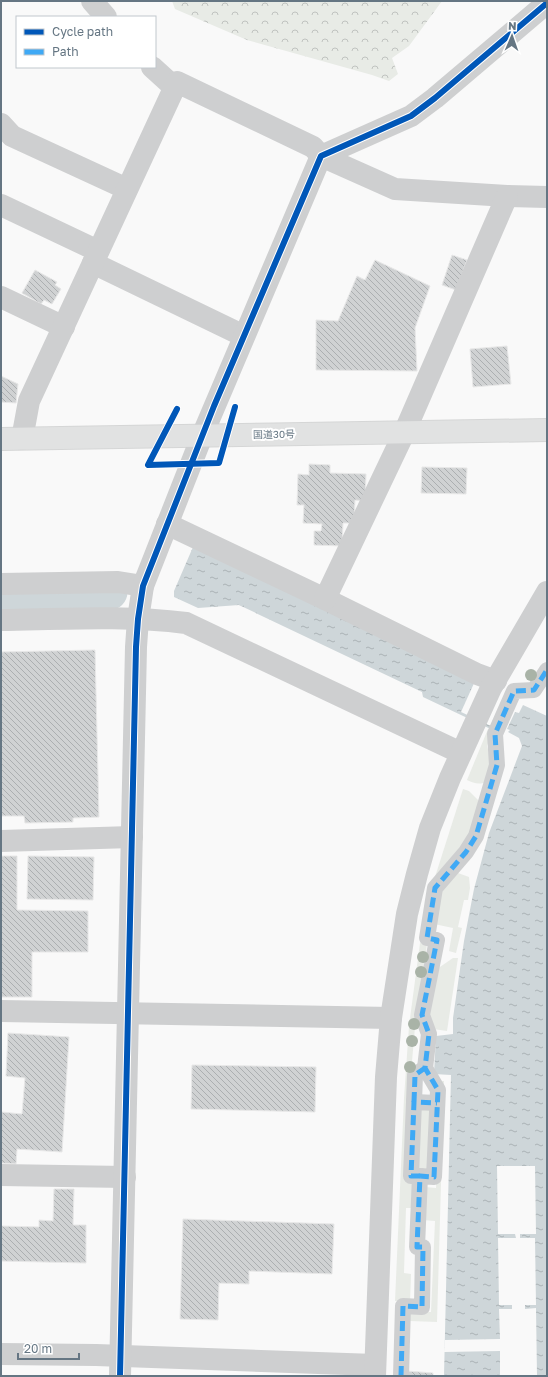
<svg xmlns="http://www.w3.org/2000/svg" width="548" height="1377" font-family="'Golos Text','Noto Sans JP',sans-serif">
  <defs>
    <pattern id="forest-crowns" width="20" height="18" patternUnits="userSpaceOnUse"><rect width="20" height="18" fill="#e8ebe6"/><path d="M2 6a3 3 0 1 1 6 0M12 15a3 3 0 1 1 6 0" fill="none" stroke="#c0c3c0"/></pattern>
    <pattern id="water-ripples" width="26" height="14" patternUnits="userSpaceOnUse"><rect width="26" height="14" fill="#ced6d9"/><path d="M2 4q2-2 4 0t4 0M15 11q2-2 4 0t4 0" fill="none" stroke="#abb2b5"/></pattern>
    <pattern id="building-back-hatch" width="6" height="6" patternUnits="userSpaceOnUse"><rect width="6" height="6" fill="#d0d2d3"/><path d="M-1 5l2 2M0 0l6 6M5-1l2 2" fill="none" stroke="#acafb1"/></pattern>
  </defs>
  <rect width="100%" height="100%" fill="#f9f9f9"/>
  <g fill="#e8ebe6">
    <path d="M488 729 492 731 487 746 490 757 489 781C480 785 475 784 467 780Z"/>
    <polygon points="463,789 469,791 478,800 479,810 466,840 435,877"/>
    <polygon points="458,873 469,877 470,888 468,900 464,900 458,927 462,928 456,953 449,951 453,928 434,924 442,887"/>
    <polygon points="420,943 427,944 415,1027 409,1096 416,1182 415,1208 406,1208 404,1273 411,1274 410,1302 395,1301 404,1098 409,1026"/>
    <polygon points="453,958 458,958 447,1031 433,1029 428,1015 437,969"/>
    <polygon points="438,1081 444,1081 437,1322 410,1321 410,1311 431,1312 435,1221 423,1220 425,1187 436,1188 442,1091"/>
    <polygon points="418,1106 433,1107 430,1171 415,1170"/>
  </g>
  <polygon fill="url(#forest-crowns)" points="172,1 442,1 409,46 392,58 398,74 389,81 372,75 247,40 175,9"/>
  <g fill="url(#water-ripples)">
    <polygon points="193,547 514,700 499,733 423,697 422,692 239,605 198,608 174,597 174,591"/>
    <polygon points="523,705 547,716 547,1376 444,1376 451,1075 434,1074 436,1036 453,1034 453,1018 464,941 474,889 489,833 522,746 519,738 508,732 510,730 507,729 515,712 519,713"/>
  </g>
  <g fill="#f9f9f9">
    <polygon points="475,681 506,695 491,726 461,712"/>
    <polygon points="497,1166 535,1166 536,1234 520,1234 520,1238 535,1238 536,1305 525,1305 525,1309 536,1308 537,1376 500,1376 500,1351 444,1352 445,1340 500,1339 499,1309 512,1309 512,1305 499,1305 498,1238 516,1238 515,1234 498,1234"/>
  </g>
  <g fill="none" stroke-linecap="round" stroke-linejoin="round">
    <polyline stroke="#ced6d9" stroke-width="37" points="1,598 89,595 102,592 109,592"/>
  </g>
  <g fill="url(#building-back-hatch)" stroke="#e8e8e8">
    <polygon points="452,255 467,260 456,290 442,285"/>
    <polygon points="375,260 430,286 415,328 417,371 316,370 316,320 338,321 357,276 365,280"/>
    <polygon points="35,270 57,282 55,285 61,289 52,304 44,300 41,304 22,293"/>
    <polygon points="507,346 511,384 473,387 470,349"/>
    <polygon points="1,376 18,384 16,403 1,402"/>
    <polygon points="309,464 330,465 330,473 366,474 365,501 355,500 354,523 343,523 342,546 314,545 314,531 321,531 322,524 303,523 304,505 297,505 298,474 309,475"/>
    <polygon points="422,467 467,468 466,494 421,493"/>
    <polygon points="95,650 99,817 73,818 73,822 25,823 24,816 1,816 1,652"/>
    <polygon points="1,856 17,856 17,910 88,911 88,952 32,952 32,997 1,997"/>
    <polygon points="28,856 94,857 93,900 27,899"/>
    <polygon points="8,1033 69,1037 62,1152 17,1149 16,1164 1,1163 1,1112 22,1114 25,1078 6,1076"/>
    <polygon points="192,1065 316,1067 315,1112 191,1109"/>
    <polygon points="54,1189 74,1189 73,1225 86,1225 86,1263 1,1261 1,1226 39,1227 39,1220 53,1221"/>
    <polygon points="183,1219 334,1224 332,1274 249,1271 249,1284 219,1283 218,1320 180,1319"/>
    <polygon points="407,1371 433,1373 433,1376 407,1376"/>
  </g>
  <g fill="none" stroke-linecap="round" stroke-linejoin="round">
    <defs>
      <path id="trunk" d="M1 439C183 437 365 432 547 430"/>
    </defs>
    <use href="#trunk" stroke="#d5d6d6" stroke-width="24"/>
    <g stroke="#cecfd0" stroke-width="16">
      <polyline points="414,1102 415,1075 425,1068"/>
      <polyline points="420,1176 411,1176 414,1102 437,1103"/>
      <polyline points="401,1376 403,1306 422,1307 423,1247 417,1247 420,1176 434,1177 438,1090 425,1068 429,1034 422,1015 437,940 427,938 435,888 466,852 476,836 497,765 495,734 514,691 534,690 547,670"/>
    </g>
    <g stroke="#cecfd0" stroke-width="22">
      <polyline points="92,1 106,17"/>
      <polyline points="152,67 174,87"/>
      <polyline points="1,124 12,136 127,189"/>
      <polyline points="1,205 98,251"/>
      <polyline points="93,263 244,336"/>
      <polyline points="1,297 64,327"/>
      <polyline points="202,436 321,156 411,116 435,98 547,3"/>
      <polyline points="22,439 29,401 177,82 313,147 321,156 395,189 507,196 547,197"/>
      <polyline points="167,524 325,599 477,674 496,681"/>
      <polyline points="1,584 118,582 143,586"/>
      <polyline points="325,599 405,431 507,196"/>
      <polyline points="1,841 132,837"/>
      <polyline points="1,1011 391,1018"/>
      <polyline points="1,1175 125,1177"/>
      <polyline points="1,1354 96,1355 375,1365"/>
    </g>
    <g stroke="#cecfd0" stroke-width="22">
      <path d="M1 620C63 619 125 615 186 623L461 753"/>
      <polyline points="120,1376 136,647 138,619 143,586 202,436"/>
      <polyline points="375,1376 386,1077 391,1018 407,914 417,874 430,828 450,778 491,688 547,592"/>
    </g>
    <use href="#trunk" stroke="#e1e2e2" stroke-width="22"/>
    <g stroke="#3fa9f5" stroke-width="5" stroke-dasharray="10 5" stroke-linecap="butt">
      <polyline points="414,1102 415,1075 425,1068"/>
      <polyline points="420,1176 411,1176 414,1102 437,1103"/>
      <polyline points="401,1376 403,1306 422,1307 423,1247 417,1247 420,1176 434,1177 438,1090 425,1068 429,1034 422,1015 437,940 427,938 435,888 466,852 476,836 497,765 495,734 514,691 534,690 547,670"/>
    </g>
    <defs>
      <g id="cycleway">
        <polyline points="177,409 148,465 219,463 235,407"/>
        <polyline points="120,1376 136,647 138,619 143,586 214,406 321,156 411,116 435,98 547,3"/>
      </g>
    </defs>
    <use href="#cycleway" stroke="#fff" stroke-width="8"/>
    <use href="#cycleway" stroke="#0057b8" stroke-width="6"/>
  </g>
  <g fill="#a9b3a7">
    <circle cx="531" cy="675" r="6"/>
    <circle cx="423" cy="957" r="6"/>
    <circle cx="421" cy="972" r="6"/>
    <circle cx="414" cy="1024" r="6"/>
    <circle cx="412" cy="1041" r="6"/>
    <circle cx="410" cy="1067" r="6"/>
  </g>
  <g text-anchor="middle" stroke-width="4" stroke-linejoin="round" paint-order="stroke">
    <g font-size="10" fill="#657683" stroke="#fff">
      <text transform="translate(274 434) rotate(-1)" y="4">国道30号</text>
    </g>
  </g>
  <rect width="548" height="1377" fill="none" stroke="#657683" stroke-width="4"/>
  <rect x="16" y="16" width="140" height="52" fill="#ffffff" stroke="#c1c8cd"/>
  <rect x="24" y="29" width="20" height="6" fill="#0057b8" stroke="#c1c8cd"/>
  <text x="52" y="36" font-size="12" fill="#657683">Cycle path</text>
  <rect x="24" y="49" width="20" height="6" fill="#3fa9f5" stroke="#c1c8cd"/>
  <text x="52" y="56" font-size="12" fill="#657683">Path</text>
  <g transform="translate(512 36) rotate(2)" stroke="#ffffff" stroke-width="3" paint-order="stroke">
  <path d="M0-3L7 15L0 10L-7 15Z" fill="#657683"/>
  <text y="-6" font-size="11" font-weight="bold" text-anchor="middle" fill="#657683">N</text>
  </g>
  <path d="M18 1353v6h61v-6" fill="none" stroke="#657683" stroke-width="2"/>
  <text x="24" y="1353" font-size="12" fill="#657683" stroke="#ffffff" stroke-width="3" paint-order="stroke">20 m</text>
</svg>
